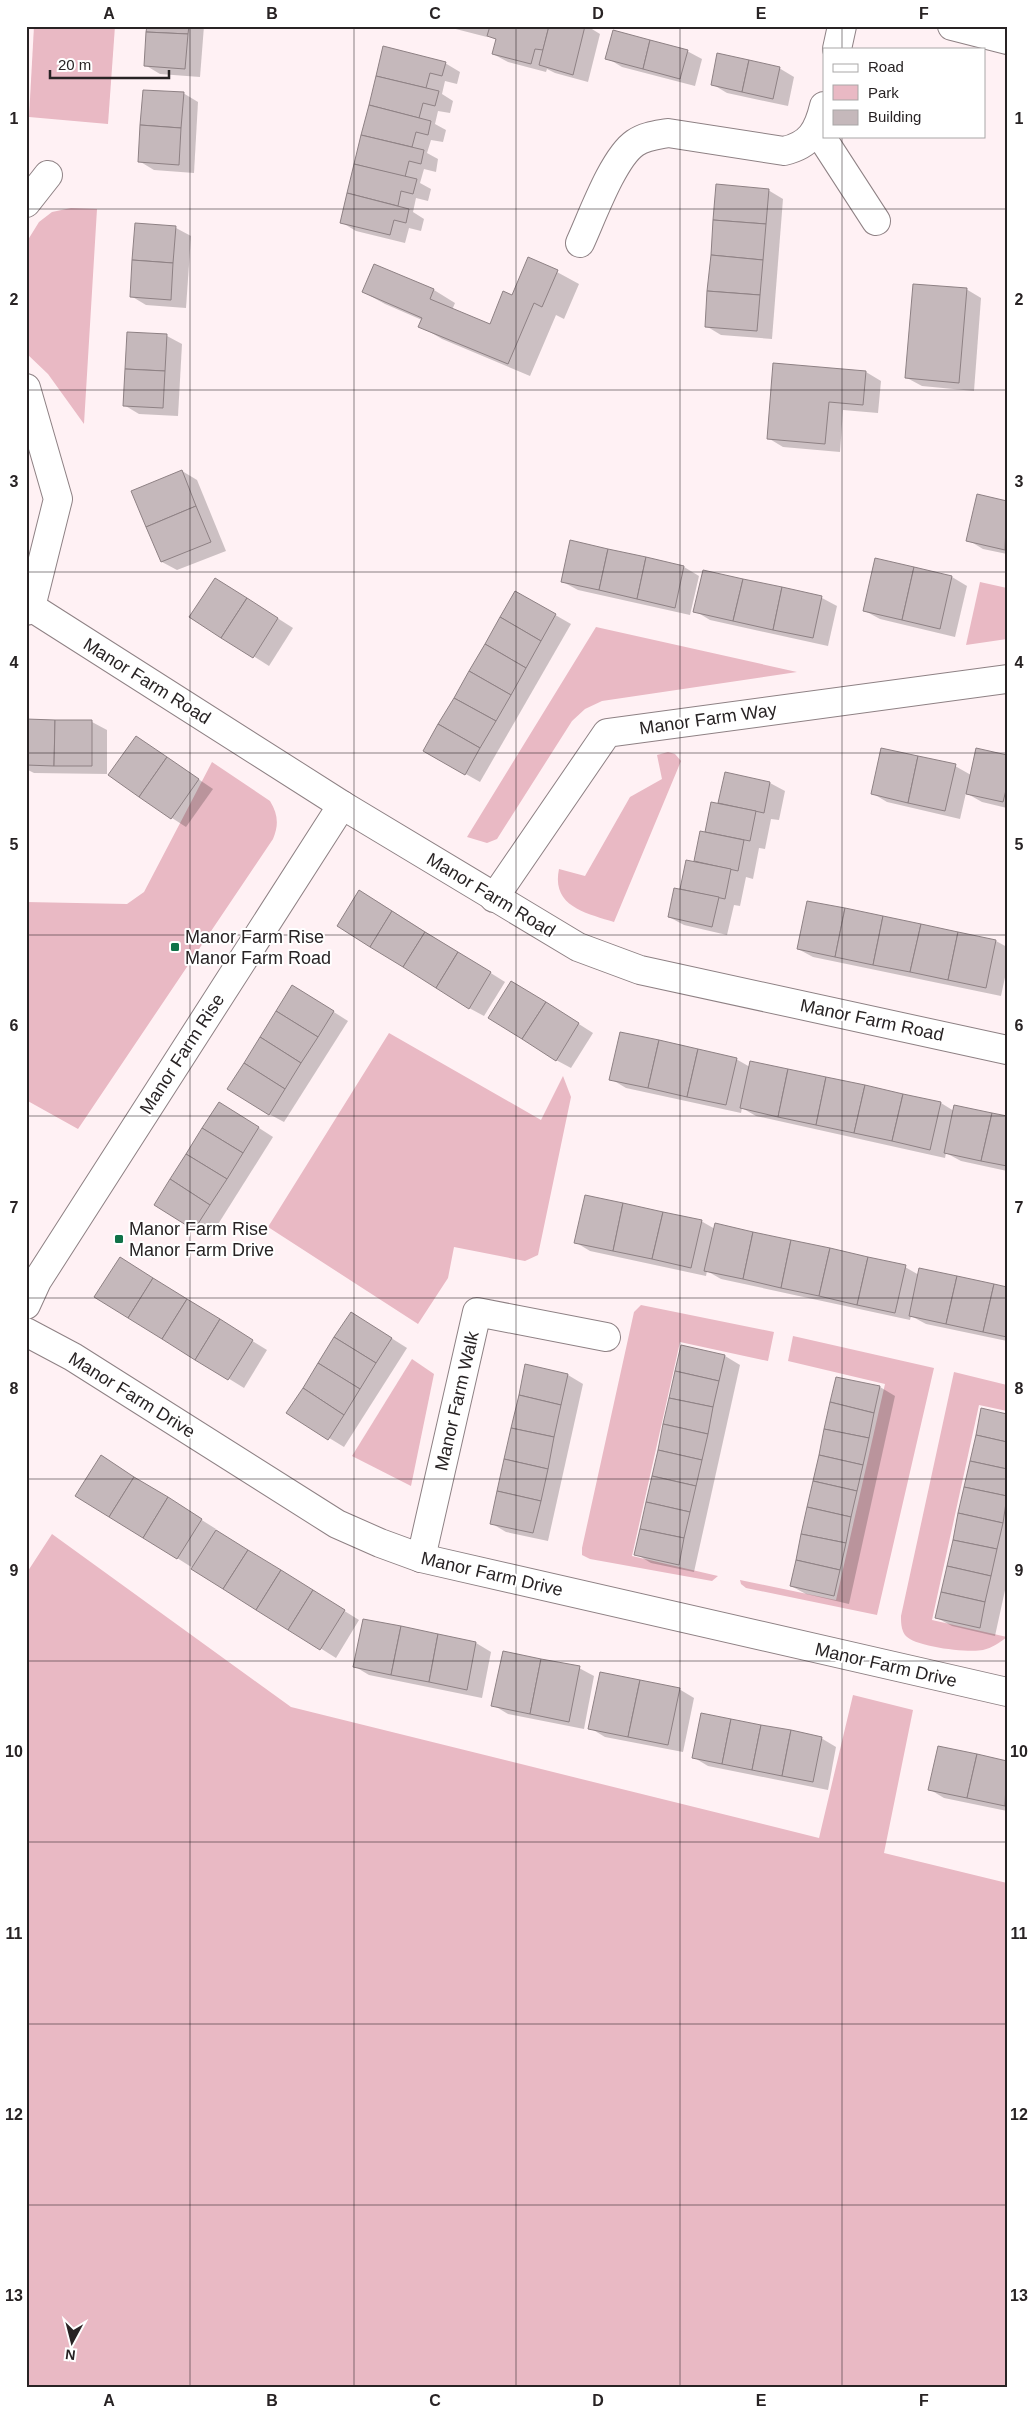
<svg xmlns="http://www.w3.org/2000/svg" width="1033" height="2414" font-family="Arial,sans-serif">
  <rect width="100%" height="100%" fill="#fff1f4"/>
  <g fill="#e9b9c4">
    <polygon points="34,26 115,26 108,124 29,117"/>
    <polygon points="71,208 97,209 84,424 48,374 26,353 26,243 39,222 52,212"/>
    <polygon points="980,582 1007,588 1007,639 966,645"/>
    <polygon points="596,627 797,672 602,701 585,709 572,721 497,839 487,843 467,837"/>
    <path d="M668 752 675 754 681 761 614 922C587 913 551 907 559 869L585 876 630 797 662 779 657 755Z"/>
    <path d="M212 762 270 801C278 814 279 825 273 839L78 1129 26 1100V902L127 904 144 892Z"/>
    <polygon points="389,1033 541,1120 563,1076 571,1097 538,1255 525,1261 454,1247 448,1278 418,1324 268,1227"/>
    <polygon points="641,1305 774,1332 768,1361 680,1342 632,1556 718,1576 712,1581 590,1559 582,1555 582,1548 634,1312"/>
    <polygon points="793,1336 934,1368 877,1615 746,1588 741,1584 740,1580 836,1600 885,1384 788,1361"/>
    <polygon points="412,1359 434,1374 411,1486 352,1456"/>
    <path d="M954 1372 1007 1385V1411L979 1405 932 1620 1007 1637C999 1643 992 1648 983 1650 968 1653 914 1647 905 1635 901 1629 901 1622 901 1616Z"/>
    <polygon points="52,1534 291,1707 819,1838 853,1695 913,1710 884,1853 1007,1883 1007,2388 26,2388 26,1574"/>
  </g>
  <g fill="#0003">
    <polygon points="148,26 204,26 200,77 160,74 145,65"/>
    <polygon points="444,26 587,26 600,34 588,82 555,73 547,69 546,72 508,62 493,54 497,40 488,35 487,37"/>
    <polygon points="384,48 445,63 460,72 457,84 445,81 442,94 453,101 450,113 438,111 435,124 446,130 443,142 431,140 427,153 438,159 436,172 424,169 420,183 431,189 428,201 416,198 413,212 424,219 421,231 409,228 405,243 356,231 341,222"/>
    <polygon points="687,51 702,59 695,86 622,67 607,58"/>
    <polygon points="779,68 794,77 788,106 727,93 712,84"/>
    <polygon points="183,93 198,102 194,173 154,170 139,161"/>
    <polygon points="768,190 783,199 772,339 721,335 706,326"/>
    <polygon points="176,228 191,236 186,308 146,305 131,296"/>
    <polygon points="374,265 434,290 455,303 452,310 490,326 513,297 557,272 579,284 564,319 556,315 530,376 442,339 420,326 422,320 385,304 363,292"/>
    <polygon points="966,289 981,298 974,391 922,386 907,378"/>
    <polygon points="167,336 182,344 178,416 139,414 124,405"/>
    <polygon points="866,372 881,381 878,413 843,410 840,452 783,447 768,438"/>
    <polygon points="182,471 197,480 226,551 177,570 162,562"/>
    <polygon points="1007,502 1007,554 983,549 968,540"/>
    <polygon points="571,542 684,567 699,576 690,615 578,590 563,582"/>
    <polygon points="876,560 952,577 967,586 955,637 880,619 865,611"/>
    <polygon points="230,588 293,628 269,666 191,617"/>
    <polygon points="515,592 571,624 480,782 425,751"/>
    <polygon points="822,598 837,606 828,646 710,620 695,611"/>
    <polygon points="26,721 92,722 107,730 107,774 34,773 26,769"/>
    <polygon points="136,737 213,789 186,827 172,818"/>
    <polygon points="1007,756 1007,808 982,802 966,793 960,819 887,802 872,793 955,766 971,775"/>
    <polygon points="726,774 770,783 785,791 779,820 771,819 765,849 759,848 753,879 746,877 740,906 734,905 727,935 684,925 669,917 681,891 687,861 695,863 701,832 706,834 712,803 719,805"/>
    <polygon points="375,900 505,982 484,1016 469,1008"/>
    <polygon points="996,941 1007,947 1007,968 1001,996 813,957 798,949"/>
    <polygon points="1007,983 1007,994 1005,993"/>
    <polygon points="527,991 593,1033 571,1068 556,1060"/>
    <polygon points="307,995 348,1021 284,1122 269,1114"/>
    <polygon points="736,1059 750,1067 941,1103 954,1111 1007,1118 1007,1171 961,1161 946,1153 945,1158 756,1116 742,1108 741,1113 626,1088 611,1079"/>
    <polygon points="234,1112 273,1137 210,1237 156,1205"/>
    <polygon points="701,1221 715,1229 905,1267 919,1275 1007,1289 1007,1341 926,1324 911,1316 910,1320 721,1279 707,1271 706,1276 590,1251 575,1242"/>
    <polygon points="135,1268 267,1350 244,1388 96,1297"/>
    <polygon points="366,1322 407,1348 344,1447 288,1413"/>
    <polygon points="725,1356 740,1365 694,1572 651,1563 636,1554"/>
    <polygon points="526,1366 568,1375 583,1384 548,1541 506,1532 491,1523"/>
    <polygon points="837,1378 880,1387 895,1396 849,1604 806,1594 791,1586"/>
    <polygon points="1007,1415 1007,1581 995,1636 952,1626 937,1618"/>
    <polygon points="116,1466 216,1529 215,1531 359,1620 336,1658 177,1558"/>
    <polygon points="363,1621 476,1643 491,1652 482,1698 369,1675 354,1666"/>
    <polygon points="579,1668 594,1676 584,1729 508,1714 493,1705"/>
    <polygon points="679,1689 694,1698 683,1752 605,1737 590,1728"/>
    <polygon points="821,1738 836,1747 828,1790 708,1766 693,1757"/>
    <polygon points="1007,1762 1007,1811 944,1798 929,1789"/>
  </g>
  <g fill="#c5b8bb" stroke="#8e8184">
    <polygon points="147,26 189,26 188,34 146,32"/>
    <polygon points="490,26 549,26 543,50 535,49 531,64 492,54 496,39 487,36"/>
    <polygon points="549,26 585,26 573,75 539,65"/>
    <polygon points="613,30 650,40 643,69 605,59"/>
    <polygon points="146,32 188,34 185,69 144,66"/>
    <polygon points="650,40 688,50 680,79 643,69"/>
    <polygon points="383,46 446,62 442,76 430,73 426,88 376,76"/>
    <polygon points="717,53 749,60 742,92 711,85"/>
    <polygon points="749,60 780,67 773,99 742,92"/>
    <polygon points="376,76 439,91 435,106 423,103 419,118 369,105"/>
    <polygon points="143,90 184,92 181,128 140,125"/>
    <polygon points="369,105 431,121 428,135 416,132 412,147 361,135"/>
    <polygon points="140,125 181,128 179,165 138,162"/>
    <polygon points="361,135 424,150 421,164 409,161 405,177 354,164"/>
    <polygon points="354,164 417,179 413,194 401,191 398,206 347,193"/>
    <polygon points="716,184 769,189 766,224 713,220"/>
    <polygon points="347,193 409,209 406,223 394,220 390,235 340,223"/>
    <polygon points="713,220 766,224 763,260 711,255"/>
    <polygon points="135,223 176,226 173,263 132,260"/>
    <polygon points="711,255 763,260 760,295 707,291"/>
    <polygon points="528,257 558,270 542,307 534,303 508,364 418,327 422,318 362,292 374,264 434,289 430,299 490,324 503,291 512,295"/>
    <polygon points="132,260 173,263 171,300 130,297"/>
    <polygon points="913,284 967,288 959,383 905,378"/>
    <polygon points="707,291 760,295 757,331 705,327"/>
    <polygon points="127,332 167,334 165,371 125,369"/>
    <polygon points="773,363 866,371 863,405 829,402 825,444 767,439"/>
    <polygon points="125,369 165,371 163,408 123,406"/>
    <polygon points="182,470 196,506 146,527 131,491"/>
    <polygon points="977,494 1007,501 1005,550 966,541"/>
    <polygon points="196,506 211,542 161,562 146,527"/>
    <polygon points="570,540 608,549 599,590 561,582"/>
    <polygon points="608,549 646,557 637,599 599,590"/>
    <polygon points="646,557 684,566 675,608 637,599"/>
    <polygon points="875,558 914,567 902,620 863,611"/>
    <polygon points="914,567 952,576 940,629 902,620"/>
    <polygon points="703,570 743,579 733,621 693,612"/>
    <polygon points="215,578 247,598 221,638 189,617"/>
    <polygon points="743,579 782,587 773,630 733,621"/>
    <polygon points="782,587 822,596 813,638 773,630"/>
    <polygon points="515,591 556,614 541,641 500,617"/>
    <polygon points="247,598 278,618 253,658 221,638"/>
    <polygon points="500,617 541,641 526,668 485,644"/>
    <polygon points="485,644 526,668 511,695 469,671"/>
    <polygon points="469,671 511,695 496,721 454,698"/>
    <polygon points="454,698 496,721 480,748 438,724"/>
    <polygon points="26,719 55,720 54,766 26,765"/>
    <polygon points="55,720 92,720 92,766 54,766"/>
    <polygon points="438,724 480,748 465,775 423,751"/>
    <polygon points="136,736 167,757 139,797 108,775"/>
    <polygon points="881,748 918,756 908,803 871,794"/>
    <polygon points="976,748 1007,755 1007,786 1003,802 966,794"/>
    <polygon points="918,756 956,764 945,811 908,803"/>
    <polygon points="167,757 199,779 171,819 139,797"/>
    <polygon points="725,772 770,782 764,813 718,803"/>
    <polygon points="711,802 756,811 750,841 705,832"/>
    <polygon points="700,831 744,840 738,871 694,861"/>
    <polygon points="686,860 731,869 725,899 680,889"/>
    <polygon points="674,888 719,897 712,927 668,917"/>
    <polygon points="359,890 392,911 370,947 337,926"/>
    <polygon points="807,901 845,908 835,957 797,949"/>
    <polygon points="845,908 883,916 873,965 835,957"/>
    <polygon points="392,911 425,932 403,967 370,947"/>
    <polygon points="883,916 921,924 910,972 873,965"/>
    <polygon points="921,924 958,932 948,980 910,972"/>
    <polygon points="425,932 458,952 436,988 403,967"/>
    <polygon points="958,932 996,940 986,988 948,980"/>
    <polygon points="458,952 491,972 469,1009 436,988"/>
    <polygon points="511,981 546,1002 522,1039 488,1018"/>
    <polygon points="292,985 334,1011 318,1037 276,1011"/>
    <polygon points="546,1002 579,1023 556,1061 522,1039"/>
    <polygon points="276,1011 318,1037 301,1063 260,1037"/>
    <polygon points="620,1032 659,1040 648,1088 609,1080"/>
    <polygon points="260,1037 301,1063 285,1089 244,1063"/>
    <polygon points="659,1040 698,1049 687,1097 648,1088"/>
    <polygon points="698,1049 737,1058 726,1105 687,1097"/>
    <polygon points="750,1061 788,1069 778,1117 740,1108"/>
    <polygon points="244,1063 285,1089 269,1115 227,1089"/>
    <polygon points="788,1069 826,1077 816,1125 778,1117"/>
    <polygon points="826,1077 865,1085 854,1133 816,1125"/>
    <polygon points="865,1085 903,1094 892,1141 854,1133"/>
    <polygon points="903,1094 941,1102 930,1150 892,1141"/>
    <polygon points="219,1102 259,1127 243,1153 202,1128"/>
    <polygon points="954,1105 992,1113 981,1161 944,1153"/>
    <polygon points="992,1113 1007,1116 1007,1166 981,1161"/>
    <polygon points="202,1128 243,1153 227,1179 186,1154"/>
    <polygon points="186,1154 227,1179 210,1205 170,1179"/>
    <polygon points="170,1179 210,1205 194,1230 154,1205"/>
    <polygon points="585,1195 623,1203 613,1251 574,1243"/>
    <polygon points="623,1203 663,1212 652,1259 613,1251"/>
    <polygon points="663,1212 702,1220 691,1268 652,1259"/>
    <polygon points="715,1223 753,1232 743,1279 704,1271"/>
    <polygon points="753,1232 791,1240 781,1288 743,1279"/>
    <polygon points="791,1240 830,1248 819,1296 781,1288"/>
    <polygon points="830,1248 868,1257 857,1305 819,1296"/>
    <polygon points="120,1257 153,1278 128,1318 94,1297"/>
    <polygon points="868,1257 906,1265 895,1313 857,1305"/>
    <polygon points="919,1268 957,1276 946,1324 909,1316"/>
    <polygon points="957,1276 994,1284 983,1332 946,1324"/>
    <polygon points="153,1278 187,1299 162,1339 128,1318"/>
    <polygon points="994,1284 1007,1287 1007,1337 983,1332"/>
    <polygon points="187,1299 220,1319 195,1360 162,1339"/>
    <polygon points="351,1312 392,1338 376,1363 334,1337"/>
    <polygon points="220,1319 253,1340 228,1380 195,1360"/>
    <polygon points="334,1337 376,1363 360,1389 318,1363"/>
    <polygon points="681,1345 725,1355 719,1381 675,1371"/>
    <polygon points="318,1363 360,1389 344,1415 303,1388"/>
    <polygon points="525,1364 568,1374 561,1405 519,1395"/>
    <polygon points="675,1371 719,1381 713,1407 669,1398"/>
    <polygon points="836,1377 880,1386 874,1413 830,1402"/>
    <polygon points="303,1388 344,1415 328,1440 286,1413"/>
    <polygon points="519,1395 561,1405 554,1437 511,1428"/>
    <polygon points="669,1398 713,1407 708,1434 663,1424"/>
    <polygon points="830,1402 874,1413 869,1438 824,1429"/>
    <polygon points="981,1408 1007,1414 1007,1442 976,1435"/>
    <polygon points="663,1424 708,1434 702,1460 658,1450"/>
    <polygon points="511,1428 554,1437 548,1469 504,1459"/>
    <polygon points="824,1429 869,1438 863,1465 819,1455"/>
    <polygon points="976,1435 1007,1442 1007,1469 970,1461"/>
    <polygon points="658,1450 702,1460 696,1486 652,1476"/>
    <polygon points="101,1455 134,1477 109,1517 75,1496"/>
    <polygon points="819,1455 863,1465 857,1491 813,1481"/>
    <polygon points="504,1459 548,1469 541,1501 497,1491"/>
    <polygon points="970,1461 1007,1469 1007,1496 964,1487"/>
    <polygon points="652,1476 696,1486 690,1512 646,1502"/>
    <polygon points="134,1477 168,1497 143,1538 109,1517"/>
    <polygon points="813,1481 857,1491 851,1517 807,1507"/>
    <polygon points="964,1487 1007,1496 1003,1523 958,1513"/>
    <polygon points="497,1491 541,1501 533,1533 490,1524"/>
    <polygon points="168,1497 202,1519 177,1559 143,1538"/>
    <polygon points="646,1502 690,1512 684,1538 640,1529"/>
    <polygon points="807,1507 851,1517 846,1543 801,1534"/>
    <polygon points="958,1513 1003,1523 997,1549 953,1540"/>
    <polygon points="640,1529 684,1538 679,1565 634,1555"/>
    <polygon points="216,1530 248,1550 223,1589 191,1569"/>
    <polygon points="801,1534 846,1543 840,1570 796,1560"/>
    <polygon points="953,1540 997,1549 991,1576 947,1566"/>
    <polygon points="248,1550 281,1570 256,1610 223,1589"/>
    <polygon points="796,1560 840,1570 834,1596 790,1586"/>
    <polygon points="947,1566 991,1576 985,1602 941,1592"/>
    <polygon points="281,1570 313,1590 288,1630 256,1610"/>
    <polygon points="313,1590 345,1610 320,1650 288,1630"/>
    <polygon points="941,1592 985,1602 980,1628 935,1618"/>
    <polygon points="363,1619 401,1626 391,1675 353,1667"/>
    <polygon points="401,1626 438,1634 429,1682 391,1675"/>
    <polygon points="438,1634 476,1642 467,1690 429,1682"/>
    <polygon points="503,1651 541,1659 530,1714 491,1706"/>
    <polygon points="541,1659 580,1666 569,1722 530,1714"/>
    <polygon points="600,1672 640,1680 628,1737 588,1729"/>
    <polygon points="640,1680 680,1688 668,1745 628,1737"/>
    <polygon points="701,1713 731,1719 722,1764 692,1758"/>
    <polygon points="731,1719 761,1725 752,1770 722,1764"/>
    <polygon points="761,1725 791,1730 782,1776 752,1770"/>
    <polygon points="791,1730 822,1737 813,1782 782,1776"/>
    <polygon points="938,1746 977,1754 967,1798 928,1790"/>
    <polygon points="977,1754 1007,1761 1005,1806 967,1798"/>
  </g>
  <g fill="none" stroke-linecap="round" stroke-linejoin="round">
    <defs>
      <g id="minor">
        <polyline points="952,26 1007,40"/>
        <polyline points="837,49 842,26"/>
        <polyline points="817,130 876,221"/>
        <polyline points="26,203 48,175"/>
        <path d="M580 243C592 217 613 158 635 143 645 136 657 135 668 133L784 151C810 145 818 131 824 106"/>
        <polyline points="26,388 58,499 31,607 26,611"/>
        <polyline points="31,607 342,805 578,947 640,970 1007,1050"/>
        <polyline points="494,898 607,733 1007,679"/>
        <polyline points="26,1305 37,1281 342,805"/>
        <polyline points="26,1332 73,1357 337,1524 380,1543 421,1558 1007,1692"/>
        <polyline points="421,1558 477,1312 606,1337"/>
      </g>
    </defs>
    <use href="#minor" stroke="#8e8184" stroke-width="30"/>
    <use href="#minor" stroke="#fff" stroke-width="28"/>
  </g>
  <path fill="none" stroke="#282324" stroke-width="1" stroke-opacity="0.55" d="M190 26V2388M354 26V2388M516 26V2388M680 26V2388M842 26V49M842 136V2388M26 209H1007M26 390H1007M26 572H1007M26 753H1007M26 935H1007M26 1116H1007M26 1298H1007M26 1479H1007M26 1661H1007M26 1842H1007M26 2024H1007M26 2205H1007"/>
  <g fill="#107248" stroke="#fff" stroke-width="2">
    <rect x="170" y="942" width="10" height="10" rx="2.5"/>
    <rect x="114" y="1234" width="10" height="10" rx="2.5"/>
  </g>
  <g text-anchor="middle" stroke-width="4" stroke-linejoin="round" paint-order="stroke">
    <g font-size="18" fill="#282324" stroke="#fff">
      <text transform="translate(147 681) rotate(32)" y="6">Manor Farm Road</text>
      <text transform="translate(708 719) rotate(-8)" y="6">Manor Farm Way</text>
      <text transform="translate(491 895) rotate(31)" y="6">Manor Farm Road</text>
      <text transform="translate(872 1020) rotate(12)" y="6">Manor Farm Road</text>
      <text transform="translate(182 1054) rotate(-57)" y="6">Manor Farm Rise</text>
      <text transform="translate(132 1395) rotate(32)" y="6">Manor Farm Drive</text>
      <text transform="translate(457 1401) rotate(-77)" y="6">Manor Farm Walk</text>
      <text transform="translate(492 1574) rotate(13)" y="6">Manor Farm Drive</text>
      <text transform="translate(886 1665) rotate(13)" y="6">Manor Farm Drive</text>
    </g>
    <g font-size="18" fill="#282324" stroke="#fff" text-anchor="start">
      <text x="185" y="943">Manor Farm Rise<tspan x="185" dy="21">Manor Farm Road</tspan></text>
      <text x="129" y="1235">Manor Farm Rise<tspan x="129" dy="21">Manor Farm Drive</tspan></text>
    </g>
  </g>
  <rect width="1033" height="2414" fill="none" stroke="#ffffff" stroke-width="55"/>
  <rect x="823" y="48" width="162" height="90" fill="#ffffff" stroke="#a9a7a7"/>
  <rect x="833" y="64" width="25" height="8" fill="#ffffff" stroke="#a9a7a7"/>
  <text x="868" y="72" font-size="15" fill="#282324">Road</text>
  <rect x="833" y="85" width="25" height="15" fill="#e9b9c4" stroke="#a9a7a7"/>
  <text x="868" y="98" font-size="15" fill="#282324">Park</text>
  <rect x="833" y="110" width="25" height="15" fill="#c5b8bb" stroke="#a9a7a7"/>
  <text x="868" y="122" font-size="15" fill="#282324">Building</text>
  <g transform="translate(72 2342) rotate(187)" stroke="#ffffff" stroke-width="4" paint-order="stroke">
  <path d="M0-4L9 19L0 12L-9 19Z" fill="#282324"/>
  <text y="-8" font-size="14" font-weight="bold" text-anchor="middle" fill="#282324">N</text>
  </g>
  <path d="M50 70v8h119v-8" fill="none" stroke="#282324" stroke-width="2.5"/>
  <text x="58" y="70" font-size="15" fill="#282324" stroke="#ffffff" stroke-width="4" paint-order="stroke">20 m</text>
  <rect x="28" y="28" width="978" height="2358" fill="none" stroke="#282324" stroke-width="2"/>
  <g font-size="16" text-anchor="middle" font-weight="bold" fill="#282324">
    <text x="109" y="19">A</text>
    <text x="272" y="19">B</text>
    <text x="435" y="19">C</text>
    <text x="598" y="19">D</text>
    <text x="761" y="19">E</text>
    <text x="924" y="19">F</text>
    <text x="14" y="124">1</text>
    <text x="1019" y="124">1</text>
    <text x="14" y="305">2</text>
    <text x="1019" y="305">2</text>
    <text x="14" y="487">3</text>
    <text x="1019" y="487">3</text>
    <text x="14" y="668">4</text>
    <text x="1019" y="668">4</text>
    <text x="14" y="850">5</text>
    <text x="1019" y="850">5</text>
    <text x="14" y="1031">6</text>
    <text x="1019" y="1031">6</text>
    <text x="14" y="1213">7</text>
    <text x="1019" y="1213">7</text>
    <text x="14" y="1394">8</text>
    <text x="1019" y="1394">8</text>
    <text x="14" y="1576">9</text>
    <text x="1019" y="1576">9</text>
    <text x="14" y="1757">10</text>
    <text x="1019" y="1757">10</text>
    <text x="14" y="1939">11</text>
    <text x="1019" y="1939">11</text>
    <text x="14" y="2120">12</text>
    <text x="1019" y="2120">12</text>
    <text x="14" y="2301">13</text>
    <text x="1019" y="2301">13</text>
    <text x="109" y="2406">A</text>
    <text x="272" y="2406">B</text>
    <text x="435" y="2406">C</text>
    <text x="598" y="2406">D</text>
    <text x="761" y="2406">E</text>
    <text x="924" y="2406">F</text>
  </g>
</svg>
